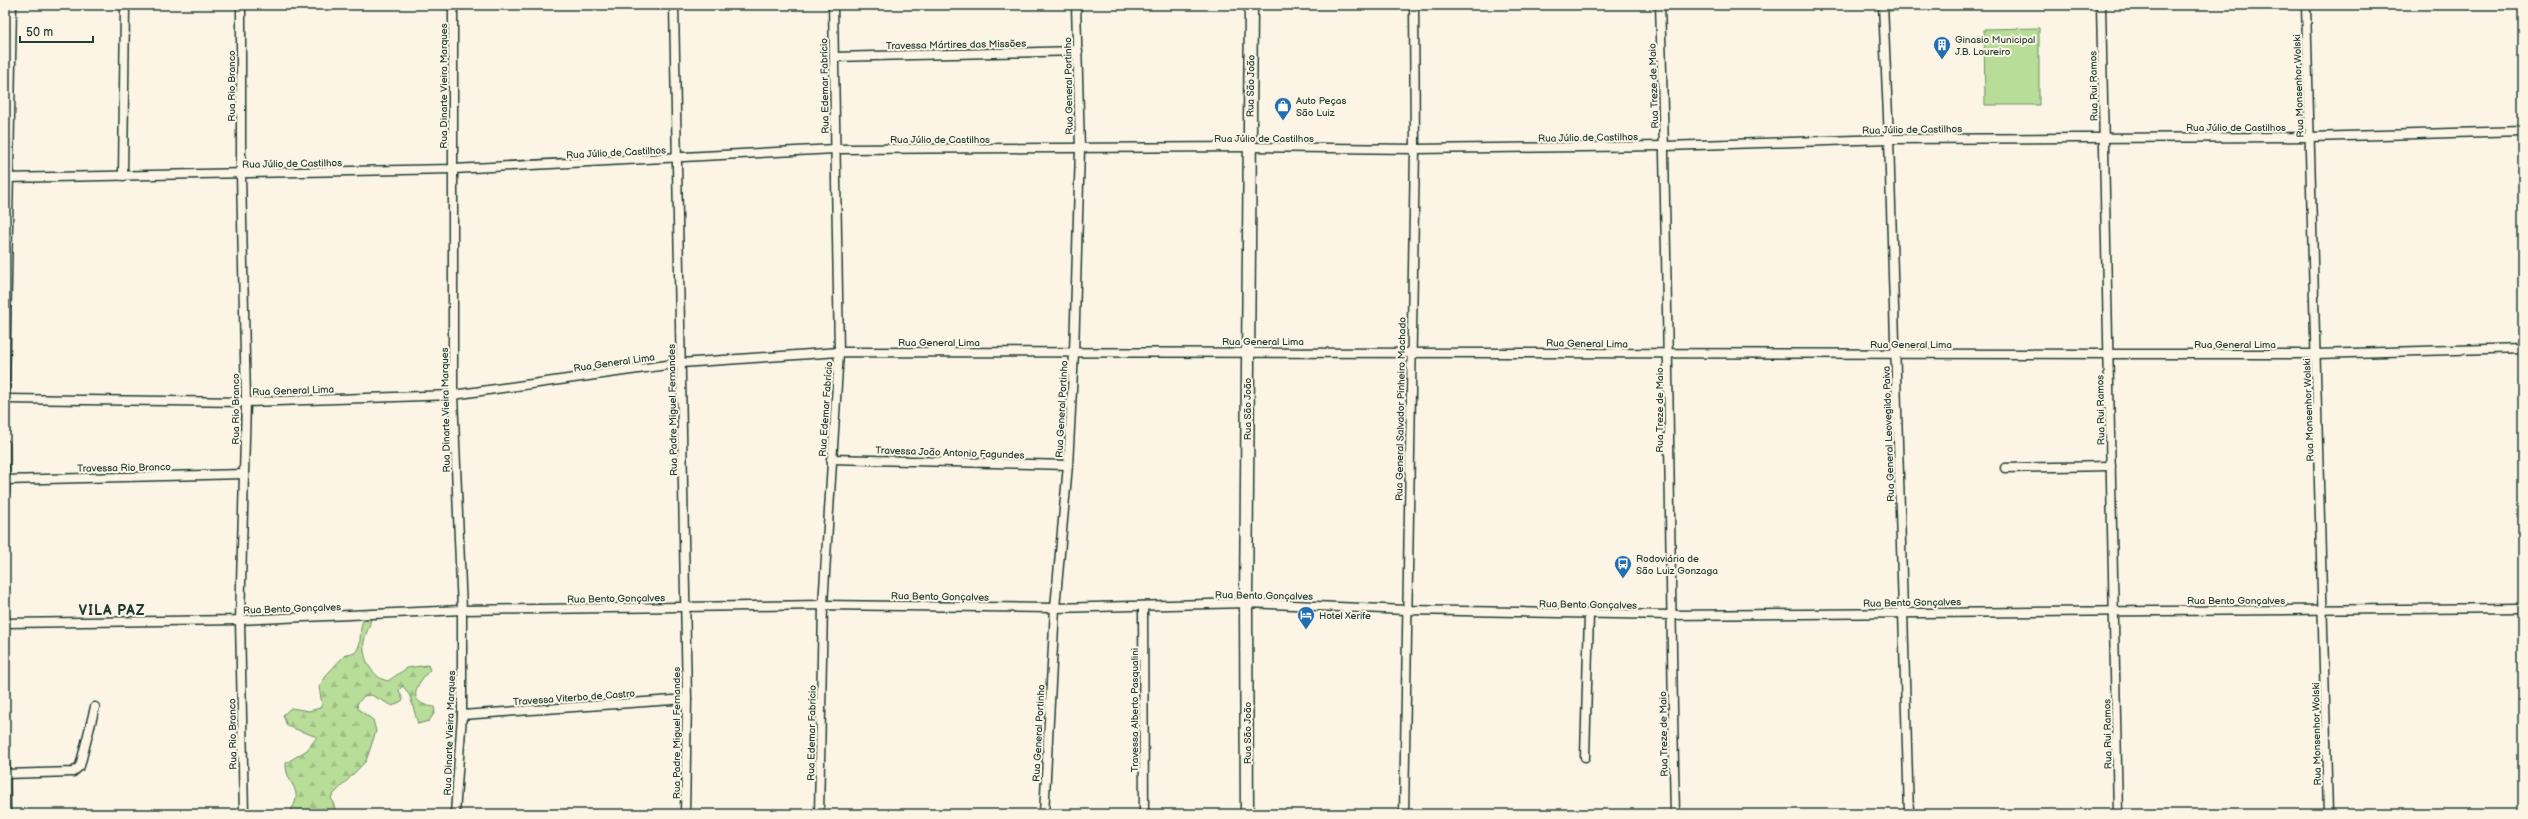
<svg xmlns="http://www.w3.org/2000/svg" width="2528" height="819" font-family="'Balsamiq Sans',sans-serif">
  <defs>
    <pattern id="forest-firs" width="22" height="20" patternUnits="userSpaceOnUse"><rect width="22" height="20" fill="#b8dd98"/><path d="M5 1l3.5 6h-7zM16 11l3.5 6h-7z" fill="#9ebf84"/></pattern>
  </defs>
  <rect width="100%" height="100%" fill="#fcf5e5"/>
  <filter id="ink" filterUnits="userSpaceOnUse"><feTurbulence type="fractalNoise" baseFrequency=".025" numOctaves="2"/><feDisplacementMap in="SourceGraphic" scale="8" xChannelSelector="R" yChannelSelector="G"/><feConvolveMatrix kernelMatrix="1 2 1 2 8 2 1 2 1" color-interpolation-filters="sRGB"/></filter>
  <g filter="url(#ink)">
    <g fill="#b8dd98" stroke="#6c8d66">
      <polygon points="1889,5 1924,5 1925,10 1889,11"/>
      <polygon points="2039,28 2039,105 1985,105 1984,29"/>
    </g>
    <path fill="url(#forest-firs)" stroke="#6c8d66" d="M365 617 371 618C370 627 365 634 364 642 362 658 372 678 388 681L407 668 428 665 430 670C417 683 404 703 434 707L435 712 429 721 418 724 410 696 403 686 399 690 403 700 393 706 371 695 364 696 357 704 358 709 373 720 376 731 366 761 331 797 337 814H288C308 789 285 786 286 763L307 750 317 737 287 726 283 715 291 708 309 711 320 708 322 704 319 687 328 673 346 654 355 653C364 643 357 628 365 617Z"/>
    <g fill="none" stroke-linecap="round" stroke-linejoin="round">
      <defs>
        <g id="minor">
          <polyline points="241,5 241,174 246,402 240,620 244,814"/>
          <polyline points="453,5 453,395 462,610 462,715 455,814"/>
          <polyline points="674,5 687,699 685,814"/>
          <path d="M1660 5C1669 275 1669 544 1675 814"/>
          <polyline points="1883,5 1889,139 1909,814"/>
          <polyline points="2101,5 2118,814"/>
          <polyline points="2306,5 2328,814"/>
          <polyline points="834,57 1078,51"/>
          <polyline points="123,176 125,5"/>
          <polyline points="5,178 453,169 835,149 1249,147 1415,149 1665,146 1889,139 2310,137 2523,131"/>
          <polyline points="5,389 12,5"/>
          <polyline points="5,399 246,402 453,395 681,363 839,352 2109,354 2317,354 2523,348"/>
          <polyline points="5,444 5,492"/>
          <polyline points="831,459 1068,465"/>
          <polyline points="2005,468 2111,466"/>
          <polyline points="5,480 244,474"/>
          <polyline points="1143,606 1144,814"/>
          <polyline points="5,623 240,620 462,610 823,605 1055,608 1246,603 1406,610 1671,615 2523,608"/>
          <polyline points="462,715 687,699"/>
          <polyline points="1585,757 1589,614"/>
          <polyline points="5,758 6,814"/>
          <polyline points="5,774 73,772 80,766 95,707"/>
          <polyline points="819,814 823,605 839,352 833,5"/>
          <polyline points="1044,814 1055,608 1068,465 1074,353 1080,149 1076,5"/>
          <polyline points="1404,814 1415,149 1414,5"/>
        </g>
        <polyline id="secondary" points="1247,814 1246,603 1251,5"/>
      </defs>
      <use href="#minor" stroke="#1f3d34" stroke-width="11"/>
      <use href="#secondary" stroke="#1f3d34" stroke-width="15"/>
      <use href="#minor" stroke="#fcf5e5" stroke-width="8"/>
      <use href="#secondary" stroke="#fcf5e5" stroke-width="12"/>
    </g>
  </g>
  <defs>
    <symbol id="building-pin" viewBox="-11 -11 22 30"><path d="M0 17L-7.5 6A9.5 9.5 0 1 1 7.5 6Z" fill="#1f6fb2" stroke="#fcf5e5"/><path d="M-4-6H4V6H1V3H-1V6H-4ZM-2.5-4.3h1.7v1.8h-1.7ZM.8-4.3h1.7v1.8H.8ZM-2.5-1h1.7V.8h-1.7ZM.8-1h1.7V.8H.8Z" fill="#fff"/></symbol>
    <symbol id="shop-pin" viewBox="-11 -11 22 30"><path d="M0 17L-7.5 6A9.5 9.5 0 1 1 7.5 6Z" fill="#1f6fb2" stroke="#fcf5e5"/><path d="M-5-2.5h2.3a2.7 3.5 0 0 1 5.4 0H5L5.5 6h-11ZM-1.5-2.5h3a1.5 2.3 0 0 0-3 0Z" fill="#fff"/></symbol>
    <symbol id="bus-pin" viewBox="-11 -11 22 30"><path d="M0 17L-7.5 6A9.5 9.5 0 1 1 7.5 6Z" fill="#1f6fb2" stroke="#fcf5e5"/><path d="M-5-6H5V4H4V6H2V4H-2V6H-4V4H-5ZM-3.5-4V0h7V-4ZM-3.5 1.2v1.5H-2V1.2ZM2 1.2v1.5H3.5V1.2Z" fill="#fff"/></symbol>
    <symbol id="hotel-pin" viewBox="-11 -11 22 30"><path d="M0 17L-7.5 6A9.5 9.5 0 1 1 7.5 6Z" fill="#1f6fb2" stroke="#fcf5e5"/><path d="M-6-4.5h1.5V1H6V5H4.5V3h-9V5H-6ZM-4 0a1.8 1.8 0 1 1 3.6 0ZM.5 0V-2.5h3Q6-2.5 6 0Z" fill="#fff"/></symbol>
  </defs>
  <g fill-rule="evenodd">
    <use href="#building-pin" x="1932" y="35" width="20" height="27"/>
    <use href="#shop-pin" x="1273" y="96" width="20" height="27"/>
    <use href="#bus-pin" x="1613" y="554" width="20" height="27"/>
    <use href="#hotel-pin" x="1296" y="605" width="20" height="27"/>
  </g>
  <g text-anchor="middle" stroke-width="4" stroke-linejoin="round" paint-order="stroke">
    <g font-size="10" fill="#1f3d34" stroke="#fcf5e5" text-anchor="start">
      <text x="1955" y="43">Ginasio Municipal<tspan x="1955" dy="12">J.B. Loureiro</tspan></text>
      <text x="1296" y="104">Auto Peças<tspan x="1296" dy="12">São Luiz</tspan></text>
      <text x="1636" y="562">Rodoviária de<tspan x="1636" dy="12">São Luiz Gonzaga</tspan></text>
      <text x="1319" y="619">Hotel Xerife</text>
    </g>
    <g font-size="10" fill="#1f3d34" stroke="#fcf5e5">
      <text transform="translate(956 44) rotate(-1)" y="4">Travessa Mártires das Missões</text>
      <text transform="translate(231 86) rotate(-90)" y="4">Rua Rio Branco</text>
      <text transform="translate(443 86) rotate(-90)" y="4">Rua Dinarte Vieira Marques</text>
      <text transform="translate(824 86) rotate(-91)" y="4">Rua Edemar Fabrício</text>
      <text transform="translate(1068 86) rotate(-91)" y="4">Rua General Portinho</text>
      <text transform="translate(1250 86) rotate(-89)" y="4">Rua São João</text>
      <text transform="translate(1653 86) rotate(-92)" y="4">Rua Treze de Maio</text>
      <text transform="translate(2093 86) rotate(-91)" y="4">Rua Rui Ramos</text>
      <text transform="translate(2298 86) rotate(-92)" y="4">Rua Monsenhor Wolski</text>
      <text x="2236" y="131">Rua Júlio de Castilhos</text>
      <text transform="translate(1912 129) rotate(-1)" y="4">Rua Júlio de Castilhos</text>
      <text transform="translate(1588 137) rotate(-1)" y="4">Rua Júlio de Castilhos</text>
      <text x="1264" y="142">Rua Júlio de Castilhos</text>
      <text x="940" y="143">Rua Júlio de Castilhos</text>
      <text transform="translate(616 152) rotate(-3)" y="4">Rua Júlio de Castilhos</text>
      <text transform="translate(292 163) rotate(-1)" y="4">Rua Júlio de Castilhos</text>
      <text x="1263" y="345">Rua General Lima</text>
      <text x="939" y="346">Rua General Lima</text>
      <text transform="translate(1587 343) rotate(1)" y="4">Rua General Lima</text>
      <text x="1911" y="348">Rua General Lima</text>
      <text x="2235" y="348">Rua General Lima</text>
      <text transform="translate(614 362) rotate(-8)" y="4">Rua General Lima</text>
      <text transform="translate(293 390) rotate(-2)" y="4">Rua General Lima</text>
      <text transform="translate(235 409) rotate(-90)" y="4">Rua Rio Branco</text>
      <text transform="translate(825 409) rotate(-86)" y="4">Rua Edemar Fabrício</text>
      <text transform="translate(1061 409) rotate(-87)" y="4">Rua General Portinho</text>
      <text transform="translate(1247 409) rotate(-90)" y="4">Rua São João</text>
      <text transform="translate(1400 409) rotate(-89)" y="4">Rua General Salvador Pinheiro Machado</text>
      <text transform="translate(445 410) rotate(-91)" y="4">Rua Dinarte Vieira Marques</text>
      <text transform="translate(672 410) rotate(-91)" y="4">Rua Padre Miguel Fernandes</text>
      <text transform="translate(1659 410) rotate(-90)" y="4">Rua Treze de Maio</text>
      <text transform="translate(2100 410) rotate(-91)" y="4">Rua Rui Ramos</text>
      <text transform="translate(2308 410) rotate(-92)" y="4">Rua Monsenhor Wolski</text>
      <text transform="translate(1888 434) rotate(-92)" y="4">Rua General Leovegildo Paiva</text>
      <text transform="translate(950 452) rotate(2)" y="4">Travessa João Antonio Fagundes</text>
      <text transform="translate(124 467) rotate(-1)" y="4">Travessa Rio Branco</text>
      <text transform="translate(1264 595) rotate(1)" y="4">Rua Bento Gonçalves</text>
      <text transform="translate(940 596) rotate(1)" y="4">Rua Bento Gonçalves</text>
      <text transform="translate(616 598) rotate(-1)" y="4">Rua Bento Gonçalves</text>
      <text x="2236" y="604">Rua Bento Gonçalves</text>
      <text transform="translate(1912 602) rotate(-1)" y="4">Rua Bento Gonçalves</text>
      <text transform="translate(1588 604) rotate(1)" y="4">Rua Bento Gonçalves</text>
      <text transform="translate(292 608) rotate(-2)" y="4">Rua Bento Gonçalves</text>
      <text transform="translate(574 697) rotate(-4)" y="4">Travessa Viterbo de Castro</text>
      <text transform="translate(1134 710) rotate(-90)" y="4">Travessa Alberto Pasqualini</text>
      <text transform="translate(449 733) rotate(-88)" y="4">Rua Dinarte Vieira Marques</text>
      <text transform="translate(676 733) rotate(-90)" y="4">Rua Padre Miguel Fernandes</text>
      <text transform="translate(811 733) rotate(-89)" y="4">Rua Edemar Fabrício</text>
      <text transform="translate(1038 733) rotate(-87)" y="4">Rua General Portinho</text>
      <text transform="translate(1247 733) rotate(-90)" y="4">Rua São João</text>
      <text transform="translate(232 734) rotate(-91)" y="4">Rua Rio Branco</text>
      <text transform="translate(1663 734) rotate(-91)" y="4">Rua Treze de Maio</text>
      <text transform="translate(2107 734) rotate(-91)" y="4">Rua Rui Ramos</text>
      <text transform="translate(2316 734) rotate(-91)" y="4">Rua Monsenhor Wolski</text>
    </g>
    <g font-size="14" font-weight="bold" letter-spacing="1" fill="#1f3d34" stroke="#fcf5e5">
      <text x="112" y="615">VILA PAZ</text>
    </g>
  </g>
  <rect width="2528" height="819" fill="none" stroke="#fcf5e5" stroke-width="20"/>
  <rect x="10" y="10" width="2508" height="799" fill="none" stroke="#1f3d34" stroke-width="1.5" filter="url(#ink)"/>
  <path d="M20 36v6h73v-6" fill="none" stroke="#1f3d34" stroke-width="2"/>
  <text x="26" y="36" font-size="12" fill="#1f3d34" stroke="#fcf5e5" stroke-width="3" paint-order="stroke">50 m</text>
</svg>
